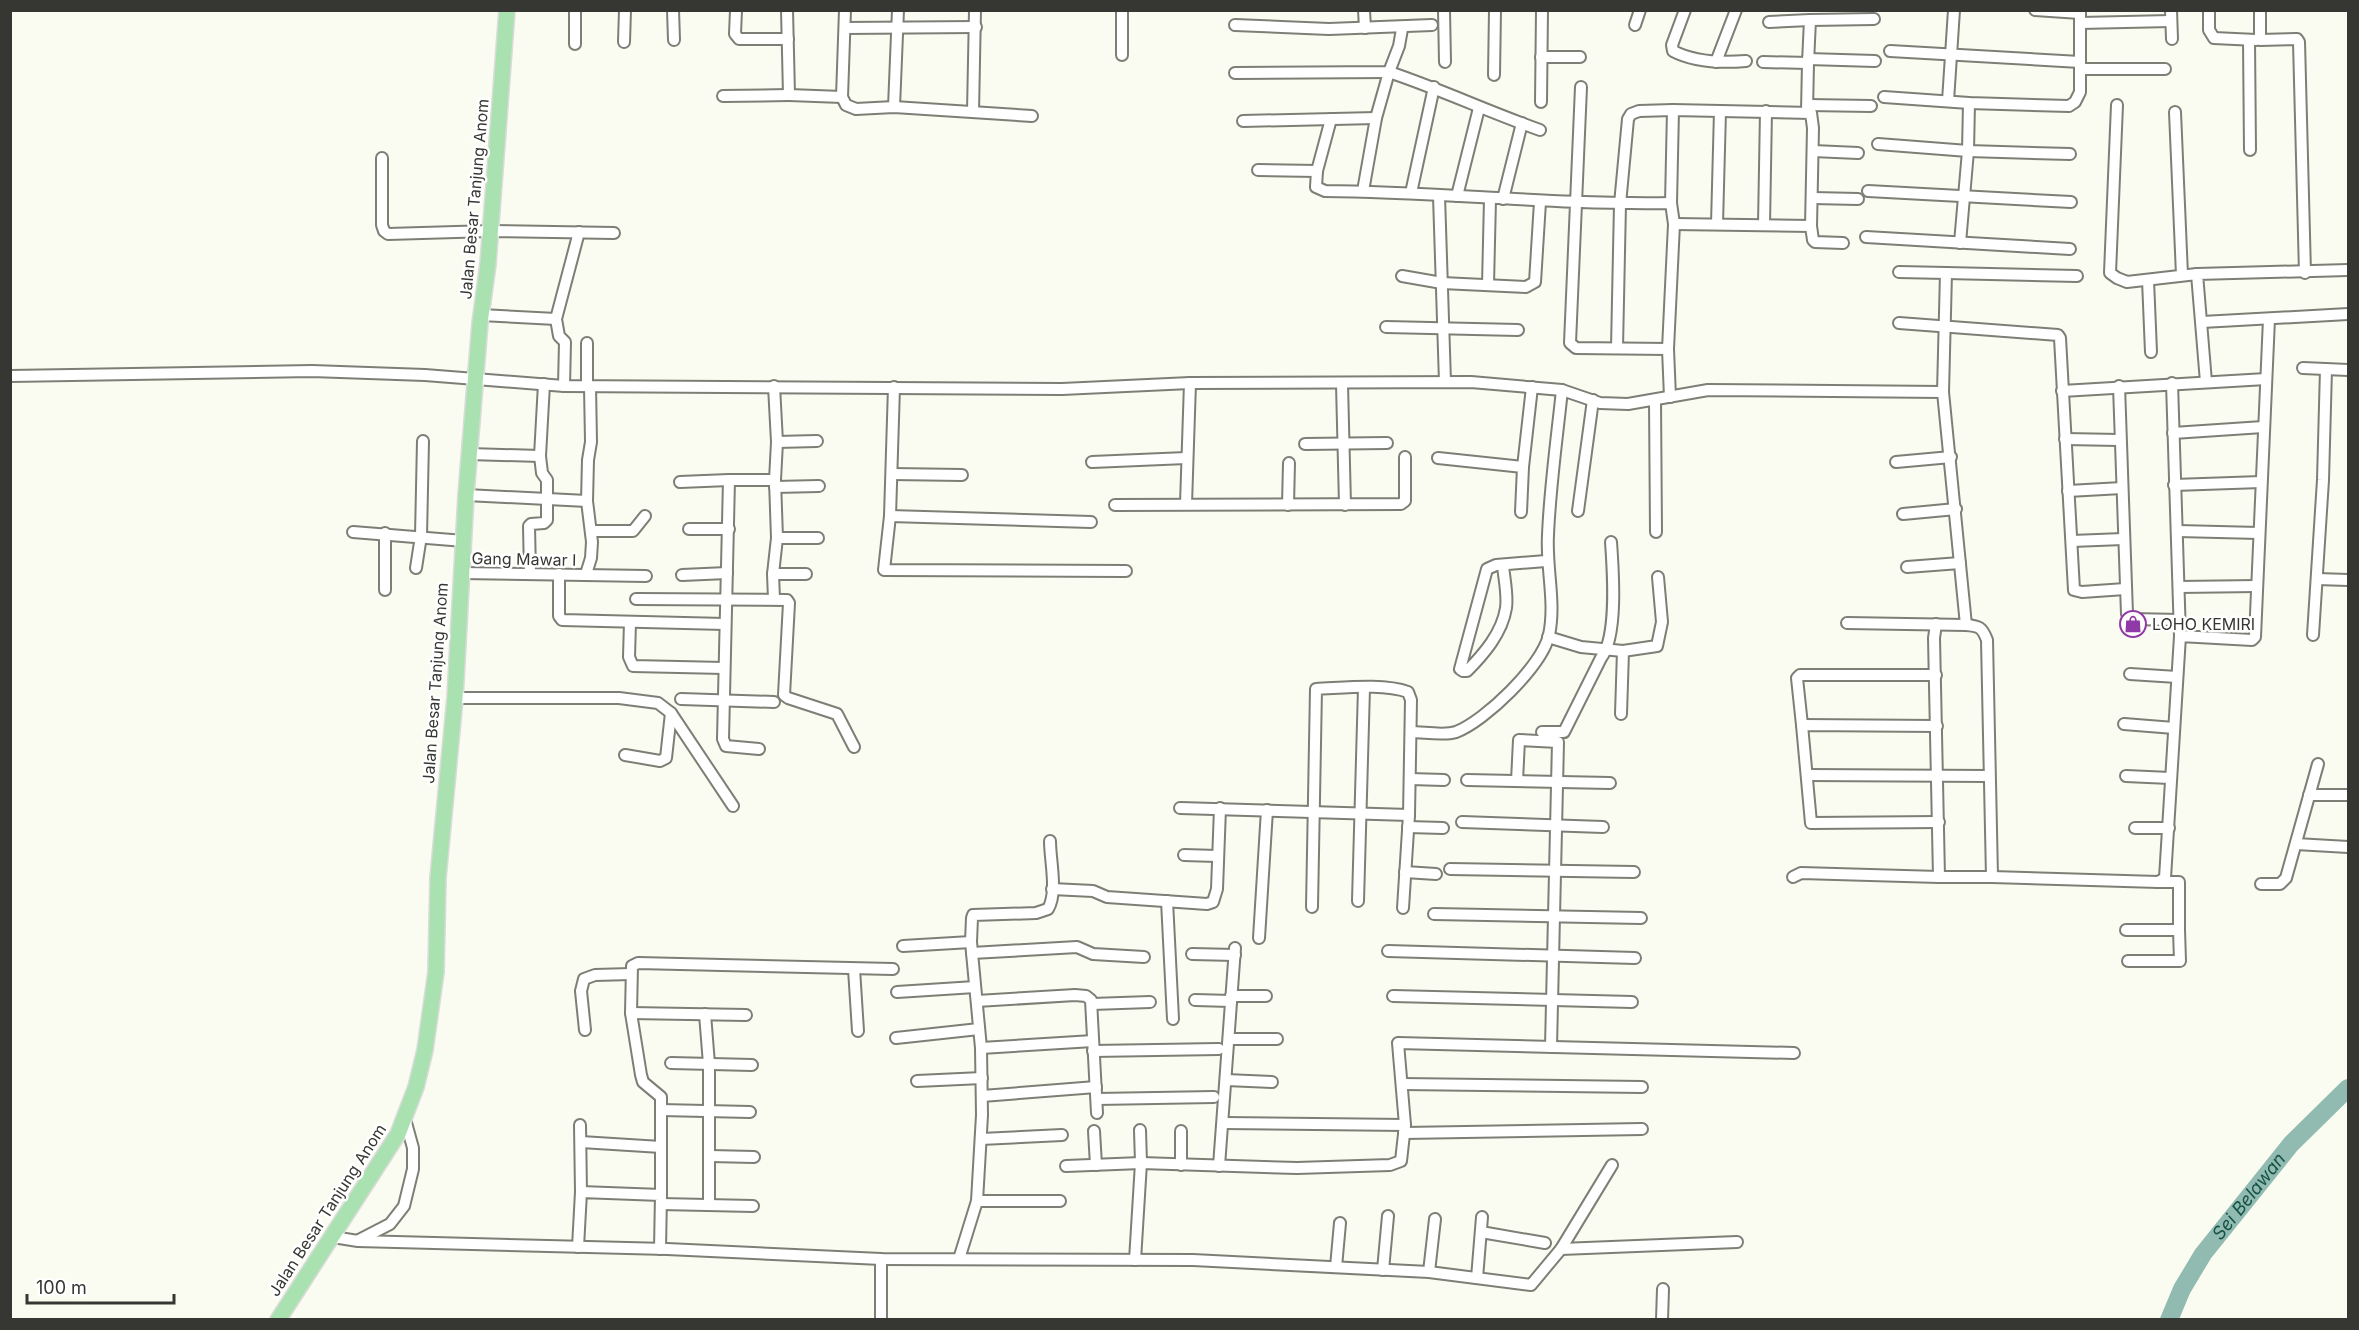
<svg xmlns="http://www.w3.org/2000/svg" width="2359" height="1330" font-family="Inter,sans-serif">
  <rect width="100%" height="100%" fill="#fafcf1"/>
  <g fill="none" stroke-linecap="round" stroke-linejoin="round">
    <path stroke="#91bbb1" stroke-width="18" id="s1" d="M2169 1320 2182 1289 2203 1254 2291 1144 2348 1088"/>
    <defs>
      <g id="minor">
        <polyline points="575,10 575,44"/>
        <polyline points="673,10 674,40"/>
        <polyline points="736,10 735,34 739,39 788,39"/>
        <polyline points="787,10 789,95 842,97"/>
        <polyline points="845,10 842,97 846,105 856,109 894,107 1032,116"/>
        <polyline points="1364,10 1365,28"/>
        <polyline points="1444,10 1445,62"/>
        <path d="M1685 10 1672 45 1673 51C1694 62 1722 63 1746 61"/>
        <polyline points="2035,10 2080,13"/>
        <polyline points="2171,10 2172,39"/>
        <polyline points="2209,10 2209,30 2214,38 2256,40"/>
        <polyline points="2260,10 2260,40 2297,39 2299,42 2305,273"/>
        <polyline points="1769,22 1810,20"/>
        <polyline points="2080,23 2171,21"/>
        <polyline points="1235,25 1329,29 1432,25"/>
        <polyline points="1635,25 1640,10"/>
        <polyline points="845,28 976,27"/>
        <polyline points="2249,40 2250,150"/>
        <polyline points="624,42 625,10"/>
        <polyline points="1890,51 2080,62"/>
        <polyline points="1122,55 1122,10"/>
        <polyline points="1541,57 1580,57"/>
        <polyline points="1808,59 1875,61"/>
        <polyline points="1716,62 1736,10"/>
        <polyline points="1763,62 1808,63 1810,20 1874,19"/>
        <polyline points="2080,69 2165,69"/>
        <polyline points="1235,73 1389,72 1399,46 1402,29 1399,27"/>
        <polyline points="1494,75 1495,10"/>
        <polyline points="723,96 789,95"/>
        <polyline points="1884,97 1969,103 2069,106 2075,102 2080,92 2080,10"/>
        <polyline points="1948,101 1954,10"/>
        <polyline points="1541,102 1542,10"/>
        <polyline points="1808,105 1871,106"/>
        <polyline points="2117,105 2110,273 2117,278 2127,282 2197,274"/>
        <polyline points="894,107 898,10"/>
        <polyline points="1807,111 1808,63"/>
        <polyline points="973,112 975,10"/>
        <polyline points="2175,112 2182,275"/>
        <path d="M1331 119 1317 171 1316 187 1325 191C1441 192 1555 205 1671 203L1674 224 1668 349 1576 348 1570 343 1581 87"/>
        <polyline points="1243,121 1376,118"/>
        <polyline points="1878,144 1968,151 2070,154"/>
        <polyline points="1813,151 1858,153"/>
        <polyline points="382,158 382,225 384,231 388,234 490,231 614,233"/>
        <polyline points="1258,170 1317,171"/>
        <path d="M1363 191 1376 118 1389 72C1440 89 1489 112 1540 130"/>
        <polyline points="1868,191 2071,202"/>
        <polyline points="1411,193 1434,87"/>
        <polyline points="1439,196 1445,382"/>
        <polyline points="1457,196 1479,108"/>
        <polyline points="1813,198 1858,199"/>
        <polyline points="1503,199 1522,123"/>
        <polyline points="1671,203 1673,110"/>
        <polyline points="1674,224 1811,226 1813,240 1815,242 1843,243"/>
        <polyline points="1717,224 1720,111"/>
        <polyline points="1764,225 1766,111"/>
        <polyline points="1866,237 2070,249"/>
        <polyline points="1960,243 1968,151 1969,103"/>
        <polyline points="1899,272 1946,273 1943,392"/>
        <polyline points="1946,273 2077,276"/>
        <polyline points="1402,276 1442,283 1526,287 1535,282 1540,202"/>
        <polyline points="2148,280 2151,352"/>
        <polyline points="1488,285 1490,199"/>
        <polyline points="481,315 556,319"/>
        <polyline points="2202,322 2348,314"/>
        <polyline points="1899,323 2058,335 2060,338 2074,590 2082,592 2125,589"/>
        <polyline points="1386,327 1518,330"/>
        <polyline points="587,343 587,386"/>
        <polyline points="1617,348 1620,204 1628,119 1631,114 1639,111 1673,110 1811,113 1813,128 1811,226"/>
        <polyline points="1668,349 1670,397"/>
        <polyline points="2303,368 2348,370"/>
        <polyline points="10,376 312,371 425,375 564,386 1062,389 1190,383 1471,382 1562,390 1600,403 1628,404 1708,390 1943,392 1966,625 1847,623"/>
        <polyline points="2206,382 2197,274 2348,270"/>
        <polyline points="2172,383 2180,636"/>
        <polyline points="1342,384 1345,505"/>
        <polyline points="564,386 565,342 559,336 556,319 579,232"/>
        <polyline points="2119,386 2127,614 2131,619 2180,620"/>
        <polyline points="894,387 890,516 884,570 1126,571"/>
        <polyline points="2062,391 2266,379"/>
        <polyline points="1655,401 1656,532"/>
        <polyline points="2173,433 2263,427"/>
        <polyline points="2065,439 2119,440"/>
        <polyline points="777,442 817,441"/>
        <polyline points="1305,444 1387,443"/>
        <polyline points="469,454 540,456"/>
        <polyline points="1438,458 1523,467"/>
        <polyline points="1092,462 1186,458"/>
        <polyline points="1896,462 1951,457"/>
        <polyline points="892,474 962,475"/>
        <polyline points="680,482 729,480"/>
        <polyline points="2174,485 2261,482"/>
        <polyline points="775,487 819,486"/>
        <polyline points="2068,491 2122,488"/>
        <polyline points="466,495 587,501"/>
        <polyline points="1186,504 1190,383"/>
        <polyline points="1115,505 1401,504 1405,501 1405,457"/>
        <polyline points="1288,505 1289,463"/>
        <polyline points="1578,511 1593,400"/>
        <polyline points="1521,512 1523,467 1532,387"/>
        <polyline points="1903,514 1956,509"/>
        <polyline points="890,516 1091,522"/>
        <polyline points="689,529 729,529"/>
        <polyline points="591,531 633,531 645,516"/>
        <polyline points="2178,531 2259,533"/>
        <polyline points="353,532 464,541"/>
        <polyline points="777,538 818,538"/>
        <polyline points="2072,541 2123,539"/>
        <path d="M1503 565C1504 578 1508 595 1506 608 1502 633 1484 654 1467 671H1463L1460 669 1487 569 1496 565 1546 561"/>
        <polyline points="1907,567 1960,563"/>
        <polyline points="416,568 421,536 423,441"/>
        <polyline points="462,573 646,576"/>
        <polyline points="530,574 529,526 531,524 544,523 547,520 547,480 542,473 540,456 544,384"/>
        <polyline points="559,574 559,616 562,620 725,624"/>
        <polyline points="586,574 591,558 592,542 587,501 588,460 591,442 590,386"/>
        <polyline points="773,574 806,574"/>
        <polyline points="682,575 727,573"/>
        <polyline points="2317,579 2348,580"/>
        <polyline points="2179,587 2257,586"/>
        <polyline points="385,590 385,533"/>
        <polyline points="636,599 787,600 789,603 784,695 788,698 837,714 854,747"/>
        <polyline points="774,599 773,574 777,538 775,480"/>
        <polyline points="630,622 629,657 633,666 724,668"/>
        <path d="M1936 624 1934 638 1939 877H1992L1987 640C1982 627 1979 626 1966 625"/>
        <polyline points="2313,635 2323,480 2326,369"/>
        <polyline points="1548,637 1581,647 1623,651 1657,646 1662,622 1658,577"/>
        <polyline points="2130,674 2177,677"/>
        <polyline points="455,698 619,698 658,703 671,713 733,806"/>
        <polyline points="681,699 774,702"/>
        <polyline points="1621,714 1623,651"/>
        <polyline points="2124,724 2174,728"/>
        <polyline points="1802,725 1797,678 1800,675 1936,675"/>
        <polyline points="1937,726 1802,725 1811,823 1939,822"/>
        <path d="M1411 732C1424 732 1444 736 1456 732 1485 721 1542 666 1549 635 1556 602 1546 569 1548 535 1550 486 1557 438 1562 390"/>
        <path d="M1542 732H1564L1601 658C1618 637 1613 570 1611 542"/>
        <polyline points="759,749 726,746 723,739 729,480 775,480 777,442 774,386"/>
        <polyline points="625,755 660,761 666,758 671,713"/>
        <polyline points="1807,775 1989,776"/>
        <polyline points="2126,776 2170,778"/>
        <polyline points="1410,779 1444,780"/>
        <polyline points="1467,780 1610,783"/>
        <polyline points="1517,781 1519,740 1558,742 1551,1047"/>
        <polyline points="2309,795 2348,795"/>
        <polyline points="1180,808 1409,815"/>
        <polyline points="1462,822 1603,827"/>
        <polyline points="1408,827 1443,828"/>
        <polyline points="2135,828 2169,828"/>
        <polyline points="2296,844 2348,847"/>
        <polyline points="1184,855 1217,856"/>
        <polyline points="1450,869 1634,872"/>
        <polyline points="1405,872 1436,874"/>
        <polyline points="1793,877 1801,873 1939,877"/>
        <polyline points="1992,877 2158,882 2165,878 2180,636 2252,640 2255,637 2269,319"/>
        <polyline points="2158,882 2179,882 2179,930"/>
        <polyline points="2261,884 2280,884 2286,878 2318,764"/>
        <polyline points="1052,889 1093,891 1107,897 1207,904 1213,902 1217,889 1220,808"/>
        <polyline points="1167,901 1173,1019"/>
        <polyline points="1358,901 1364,688"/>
        <path d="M1312 907 1316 689C1343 688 1383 683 1408 692L1411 700 1409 815 1403 908"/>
        <polyline points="1434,914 1641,918"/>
        <polyline points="2126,930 2179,930 2180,961 2128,961"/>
        <polyline points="1259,938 1267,810"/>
        <polyline points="903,946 971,942"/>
        <polyline points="1388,951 1635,958"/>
        <polyline points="972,953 1077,947 1093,954 1144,957"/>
        <polyline points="1192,954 1235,955"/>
        <polyline points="854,969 858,1031"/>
        <polyline points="897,992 975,987"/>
        <polyline points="1231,996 1266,996"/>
        <polyline points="1393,996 1632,1002"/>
        <polyline points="1195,1000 1231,1001"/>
        <polyline points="977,1001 1075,995 1086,996 1091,1000 1097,1113"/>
        <polyline points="1092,1004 1150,1002"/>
        <polyline points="631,1013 746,1015"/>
        <polyline points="705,1014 709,1064 709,1204"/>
        <polyline points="585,1030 581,991 584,979 595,975 631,974"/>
        <polyline points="896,1038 979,1029"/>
        <polyline points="1229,1039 1277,1039"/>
        <polyline points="981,1048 1093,1041"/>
        <polyline points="1093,1051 1219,1049"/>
        <polyline points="671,1063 752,1065"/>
        <polyline points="1226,1080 1272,1082"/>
        <polyline points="917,1081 982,1078"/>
        <polyline points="1402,1084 1642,1087"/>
        <polyline points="982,1096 1096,1087"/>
        <polyline points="1097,1099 1214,1097"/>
        <polyline points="661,1110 750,1112"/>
        <polyline points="1224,1123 1405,1125"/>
        <polyline points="580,1125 581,1192"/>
        <polyline points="1094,1131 1096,1165"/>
        <polyline points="1181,1131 1181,1165"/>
        <polyline points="1404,1133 1642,1129"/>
        <polyline points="981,1139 1062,1135"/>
        <polyline points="581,1142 661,1147"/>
        <polyline points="710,1156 754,1157"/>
        <polyline points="1066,1166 1141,1163 1297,1168 1390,1165 1401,1161 1405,1125 1398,1043 1794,1053"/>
        <polyline points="1219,1166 1235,948"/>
        <polyline points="661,1195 661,1097 643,1082 641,1075 631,1013 632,966 638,963 893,969"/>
        <polyline points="977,1201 1060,1201"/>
        <polyline points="661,1204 753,1206"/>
        <polyline points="1481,1232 1545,1243"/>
        <polyline points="333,1237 358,1241 667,1249 881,1259 1193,1260 1429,1272 1531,1285 1561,1249 1612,1165"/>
        <polyline points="359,1240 390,1224 404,1206 413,1169 413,1148 405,1119"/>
        <polyline points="578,1247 581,1192 661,1195 660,1249"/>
        <polyline points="1561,1249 1737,1242"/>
        <path d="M959 1259 977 1201 982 1115 981 1048 971 942 972 918 973 915 1036 913 1048 909C1058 892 1050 861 1050 841"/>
        <polyline points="1135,1260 1141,1163 1140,1130"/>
        <polyline points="1336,1267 1340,1223"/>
        <polyline points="1383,1270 1388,1216"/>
        <polyline points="1429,1272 1435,1219"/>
        <polyline points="1477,1278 1482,1217"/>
        <polyline points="881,1320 881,1259"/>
        <polyline points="1662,1320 1663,1289"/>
      </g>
      <polyline id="primary" points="278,1320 398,1134 416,1087 425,1050 436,972 438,878 455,698 466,495 480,323 488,264 507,10"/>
    </defs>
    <use href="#minor" stroke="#7d7f76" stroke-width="14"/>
    <use href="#primary" stroke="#dbdbda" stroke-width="18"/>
    <use href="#minor" stroke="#fff" stroke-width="10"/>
    <use href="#primary" stroke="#a9e2b0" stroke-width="15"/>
  </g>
  <defs>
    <symbol id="shop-ring" viewBox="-11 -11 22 22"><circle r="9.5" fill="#fff" stroke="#903aa7" stroke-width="1.5"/><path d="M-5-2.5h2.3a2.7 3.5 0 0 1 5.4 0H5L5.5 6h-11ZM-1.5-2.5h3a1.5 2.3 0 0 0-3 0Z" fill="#903aa7"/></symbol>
  </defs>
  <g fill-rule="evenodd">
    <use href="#shop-ring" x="2118" y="609" width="30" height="30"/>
  </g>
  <g text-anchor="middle" stroke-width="5" stroke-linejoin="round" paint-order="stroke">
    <g font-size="16" fill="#363632" stroke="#fff">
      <text transform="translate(474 199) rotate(-85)" y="6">Jalan Besar Tanjung Anom</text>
      <text transform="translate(524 559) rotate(1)" y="6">Gang Mawar I</text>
      <text transform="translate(435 683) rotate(-86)" y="6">Jalan Besar Tanjung Anom</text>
      <text transform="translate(327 1210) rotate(-57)" y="6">Jalan Besar Tanjung Anom</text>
    </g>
    <g font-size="16" fill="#363632" stroke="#fff" text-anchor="start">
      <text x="2152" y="630">LOHO KEMIRI</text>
    </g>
    <g font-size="18" font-style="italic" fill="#175247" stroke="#fff">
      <text dy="6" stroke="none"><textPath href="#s1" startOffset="148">Sei Belawan</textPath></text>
    </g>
  </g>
  <rect width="2359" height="1330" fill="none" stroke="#363632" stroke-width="24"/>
  <path d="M27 1294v9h147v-9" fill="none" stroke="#363632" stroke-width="3"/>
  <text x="36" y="1294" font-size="18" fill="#363632" stroke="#ffffff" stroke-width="4.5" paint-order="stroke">100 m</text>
</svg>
